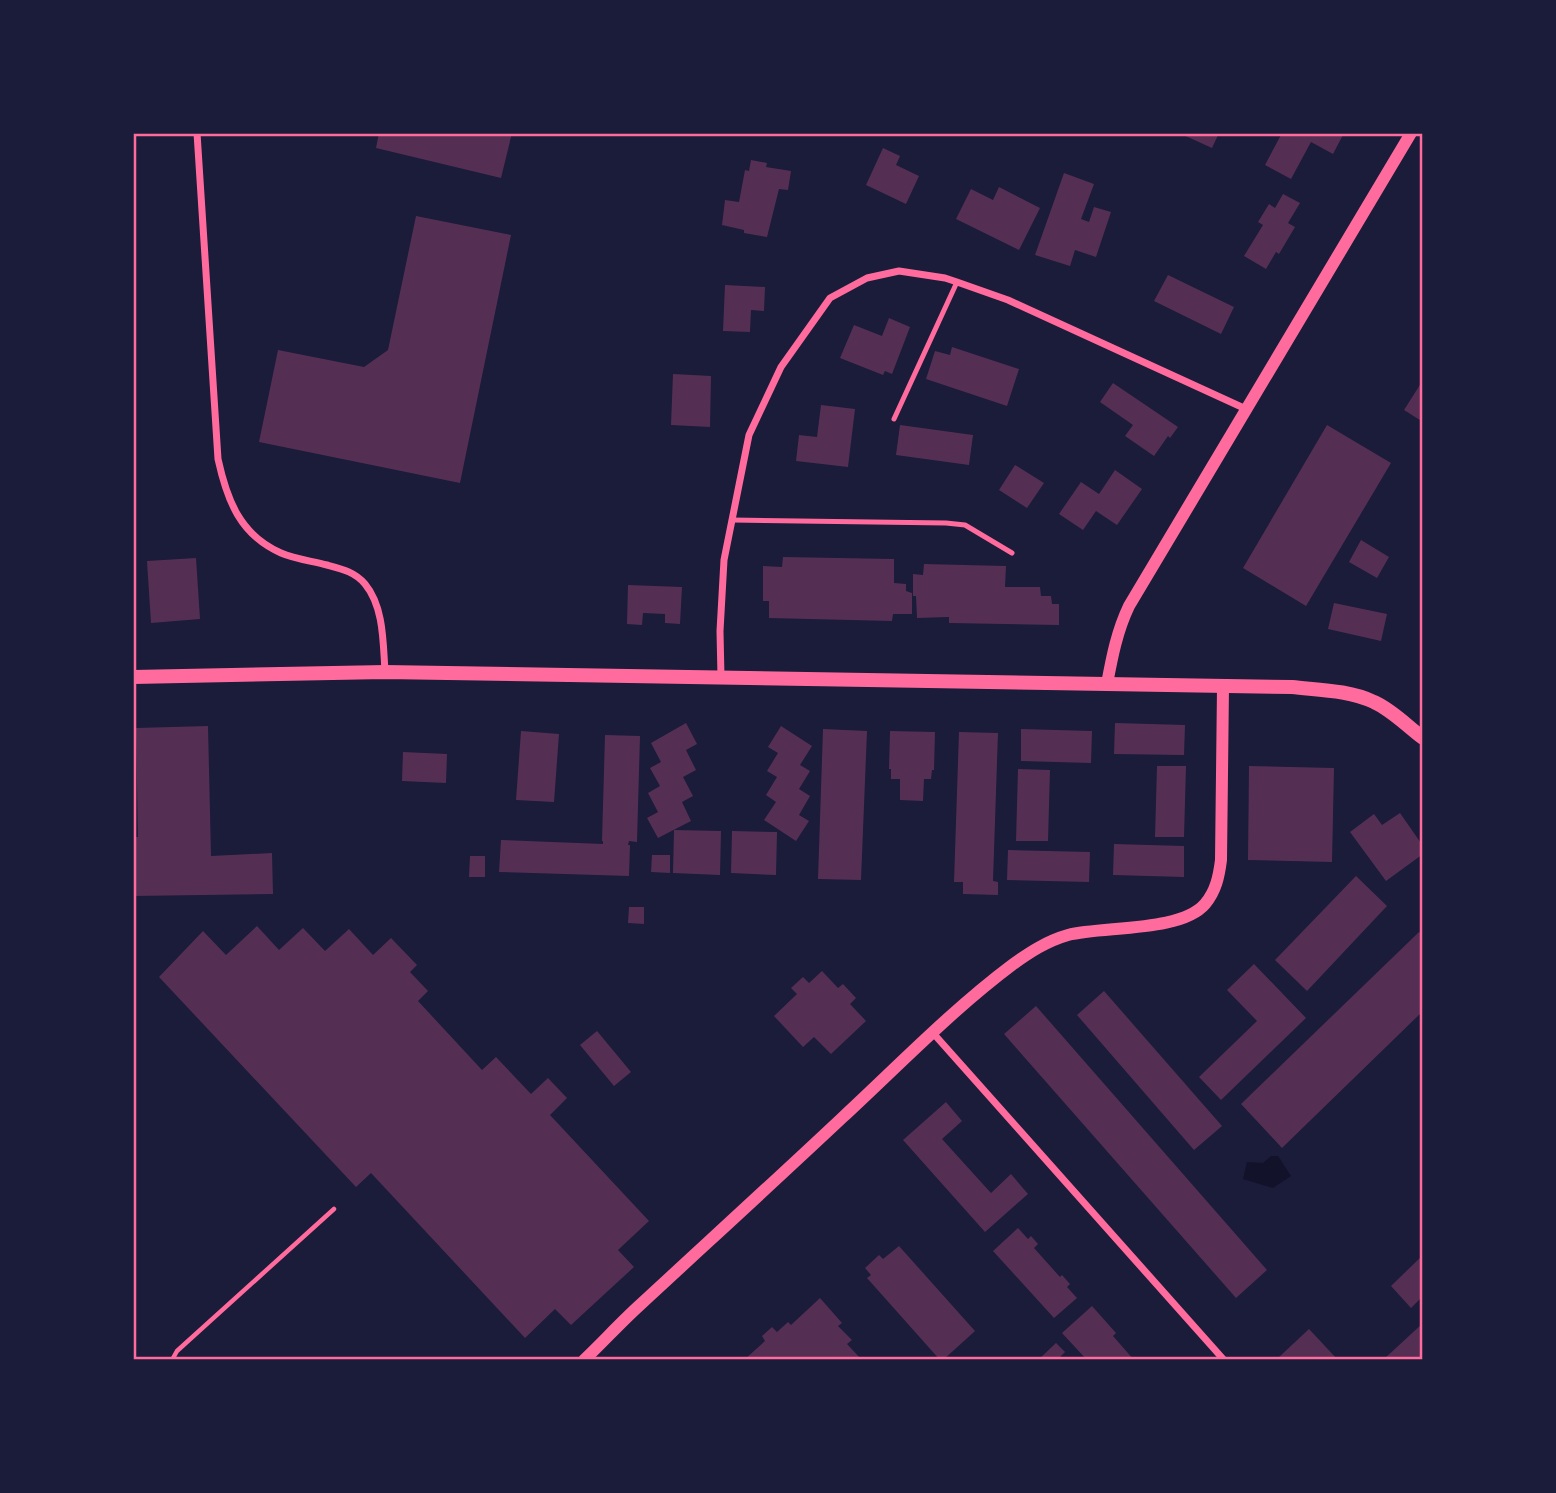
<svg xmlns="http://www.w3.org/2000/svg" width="1556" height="1493" font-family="Commissioner,sans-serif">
  <rect width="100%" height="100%" fill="#1b1b3a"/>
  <polygon fill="#12122b" points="1271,1156 1278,1156 1291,1176 1273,1188 1243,1179 1247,1162 1263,1163"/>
  <g fill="#542f53">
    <polygon points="379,133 512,133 501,178 376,148"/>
    <polygon points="1179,133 1219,133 1212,148"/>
    <polygon points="1282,133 1344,133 1333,154 1311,142 1291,179 1265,165"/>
    <polygon points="883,148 900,156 896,165 919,176 906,204 866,185"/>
    <polygon points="751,160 767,163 766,167 791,171 788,190 779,189 767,237 744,233 744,230 722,225 725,200 739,202 745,170 749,171"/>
    <polygon points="1064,173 1094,184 1081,219 1089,222 1094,207 1111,212 1096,257 1075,250 1070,266 1035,255"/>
    <polygon points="999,187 1040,208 1019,250 956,219 971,189 993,200"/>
    <polygon points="1283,194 1300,203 1288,223 1295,227 1279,254 1276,252 1266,269 1244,256 1263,225 1258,222 1269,204 1275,208"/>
    <polygon points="416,216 511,235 460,483 259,442 278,350 364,367 388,350"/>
    <polygon points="1168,275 1234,307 1221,334 1154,301"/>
    <polygon points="725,285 765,287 764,311 751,310 750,332 723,331"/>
    <polygon points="889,318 910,327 892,374 885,371 883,375 840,358 854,325 882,336"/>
    <polygon points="952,347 1019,369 1007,406 926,379 935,351 950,355"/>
    <polygon points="673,374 711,376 710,427 671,425"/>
    <polygon points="1423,380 1423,422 1404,410"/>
    <polygon points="1113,383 1178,427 1170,438 1168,436 1154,456 1125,436 1133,425 1100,402"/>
    <polygon points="821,405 855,409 848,467 796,461 799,435 817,437"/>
    <polygon points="900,425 973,435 969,465 896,455"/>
    <polygon points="1327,425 1391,463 1306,606 1243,568"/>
    <polygon points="1015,465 1044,483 1027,508 999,490"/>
    <polygon points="1115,470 1142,489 1117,525 1096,511 1083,530 1059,514 1081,482 1099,494"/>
    <polygon points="1361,540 1389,557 1377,578 1349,562"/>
    <polygon points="783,557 894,559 894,583 906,584 906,591 912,593 912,614 893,614 892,621 769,618 769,601 763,601 763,566 782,567"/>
    <polygon points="196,558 200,619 151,623 147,561"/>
    <polygon points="924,564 1006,566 1005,587 1040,587 1041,596 1051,596 1052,604 1059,604 1059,625 949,623 949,617 917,618 916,596 913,596 913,574 923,575"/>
    <polygon points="628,585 682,587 680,624 665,623 665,614 643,613 642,625 627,624"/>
    <polygon points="1334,603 1387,614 1381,641 1328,629"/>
    <polygon points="686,723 697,744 686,750 696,770 683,777 693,796 682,802 691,821 658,838 647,818 658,812 648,793 660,786 650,768 661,762 651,743"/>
    <polygon points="1115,723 1185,725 1184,755 1114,754"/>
    <polygon points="208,726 211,856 272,853 273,894 133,896 133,837 138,837 136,728"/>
    <polygon points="781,726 812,746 800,765 810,771 799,789 810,796 799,815 809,821 796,841 764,820 776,802 766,795 777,777 767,771 778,753 768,747"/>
    <polygon points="823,729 867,731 861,880 818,879"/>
    <polygon points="1021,729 1092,731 1091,763 1021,761"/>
    <polygon points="521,731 559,734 554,802 516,800"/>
    <polygon points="890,731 935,732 934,770 932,770 931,779 924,779 923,801 900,800 900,779 891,779 891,769 889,769"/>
    <polygon points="959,732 998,733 993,881 998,882 998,895 963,894 963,882 954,882"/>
    <polygon points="605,735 640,736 637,842 629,841 628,845 630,845 629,876 499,872 501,840 603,844 603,841 602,841"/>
    <polygon points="403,752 447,754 446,783 402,781"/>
    <polygon points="1157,766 1186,766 1184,837 1155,837"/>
    <polygon points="1249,766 1334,768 1332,862 1248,860"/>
    <polygon points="1018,769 1050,770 1048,841 1016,841"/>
    <polygon points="1400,813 1423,846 1423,854 1386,881 1350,832 1374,814 1382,825"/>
    <polygon points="674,830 721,831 720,875 673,873"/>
    <polygon points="732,831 777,832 776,875 731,873"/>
    <polygon points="1114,844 1184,846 1184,877 1113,875"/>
    <polygon points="1008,850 1090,852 1089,882 1007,880"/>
    <polygon points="652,855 670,855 670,873 651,872"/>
    <polygon points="470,856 485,856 485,877 469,877"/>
    <polygon points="1356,876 1387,906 1307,991 1275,960"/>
    <polygon points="629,907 644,907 644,924 628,923"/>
    <polygon points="257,926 279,950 303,928 325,951 349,929 373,955 391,938 417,965 410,972 428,991 418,1001 482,1070 496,1057 531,1094 548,1078 567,1098 550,1115 649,1221 618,1250 634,1267 571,1325 555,1309 525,1338 371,1173 356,1187 159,977 203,931 226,955"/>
    <polygon points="1419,932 1423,936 1423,1011 1282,1148 1241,1104"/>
    <polygon points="1254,964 1306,1018 1221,1100 1199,1077 1257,1021 1227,990"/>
    <polygon points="822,971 838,988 843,984 856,998 850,1004 866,1021 831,1054 814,1037 803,1047 774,1016 797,994 791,988 803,977 809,983"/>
    <polygon points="1104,991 1222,1126 1194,1150 1077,1015"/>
    <polygon points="1036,1006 1267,1270 1236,1298 1004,1034"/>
    <polygon points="597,1031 631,1072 614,1086 580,1045"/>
    <polygon points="946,1102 962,1121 942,1139 991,1193 1011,1174 1028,1194 985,1232 903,1140"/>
    <polygon points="1018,1228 1028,1239 1031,1236 1038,1244 1034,1248 1060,1277 1062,1275 1070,1284 1067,1287 1077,1298 1054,1318 993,1251"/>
    <polygon points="899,1246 975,1331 943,1360 940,1360 867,1278 871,1275 865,1268 879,1255 883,1259"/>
    <polygon points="1423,1255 1423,1296 1411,1308 1391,1286"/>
    <polygon points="820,1298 842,1323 838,1326 852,1340 847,1344 862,1360 744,1360 765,1341 762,1336 772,1327 777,1332 788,1322 791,1325"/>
    <polygon points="1092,1306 1116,1333 1113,1336 1134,1360 1087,1360 1062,1333"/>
    <polygon points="1423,1323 1423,1360 1383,1360"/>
    <polygon points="1309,1329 1338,1360 1279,1360 1278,1358"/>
    <polygon points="1056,1343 1065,1352 1057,1360 1038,1360"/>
  </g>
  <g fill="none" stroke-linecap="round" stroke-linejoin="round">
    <polyline stroke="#ff6b9d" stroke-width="4.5" points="172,1360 177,1351 334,1209"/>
    <g stroke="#ff6b9d" stroke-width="5">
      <polyline points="894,419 957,282"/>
      <polyline points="732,520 946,523 965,525 1012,553"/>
    </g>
    <g stroke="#ff6b9d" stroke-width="7">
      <path d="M197 133 218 459C227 500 240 535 281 553 295 559 312 561 327 565 342 569 355 572 365 584 384 607 383 643 385 671"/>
      <polyline points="721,677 720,631 724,560 749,435 781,367 830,298 867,278 899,271 945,278 957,282 1008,300 1246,409"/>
      <polyline points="933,1033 1224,1360"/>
    </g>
    <g stroke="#ff6b9d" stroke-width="12">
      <path d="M1107 684C1112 657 1117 631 1129 606L1411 133"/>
      <path d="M584 1360C603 1342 621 1322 641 1304 708 1242 776 1180 843 1117 898 1066 952 1010 1012 965 1030 952 1047 941 1068 935 1104 926 1181 932 1205 904 1216 891 1219 876 1221 860L1223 687"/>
    </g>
    <path stroke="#ff6b9d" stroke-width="14" d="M133 677 385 672 1292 687C1318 690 1349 690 1374 702 1392 710 1407 726 1423 738"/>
  </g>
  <rect width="1556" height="1493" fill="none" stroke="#1b1b3a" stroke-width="270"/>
  <rect x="135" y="135" width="1286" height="1223" fill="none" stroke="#ff6b9d" stroke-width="2.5"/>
</svg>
